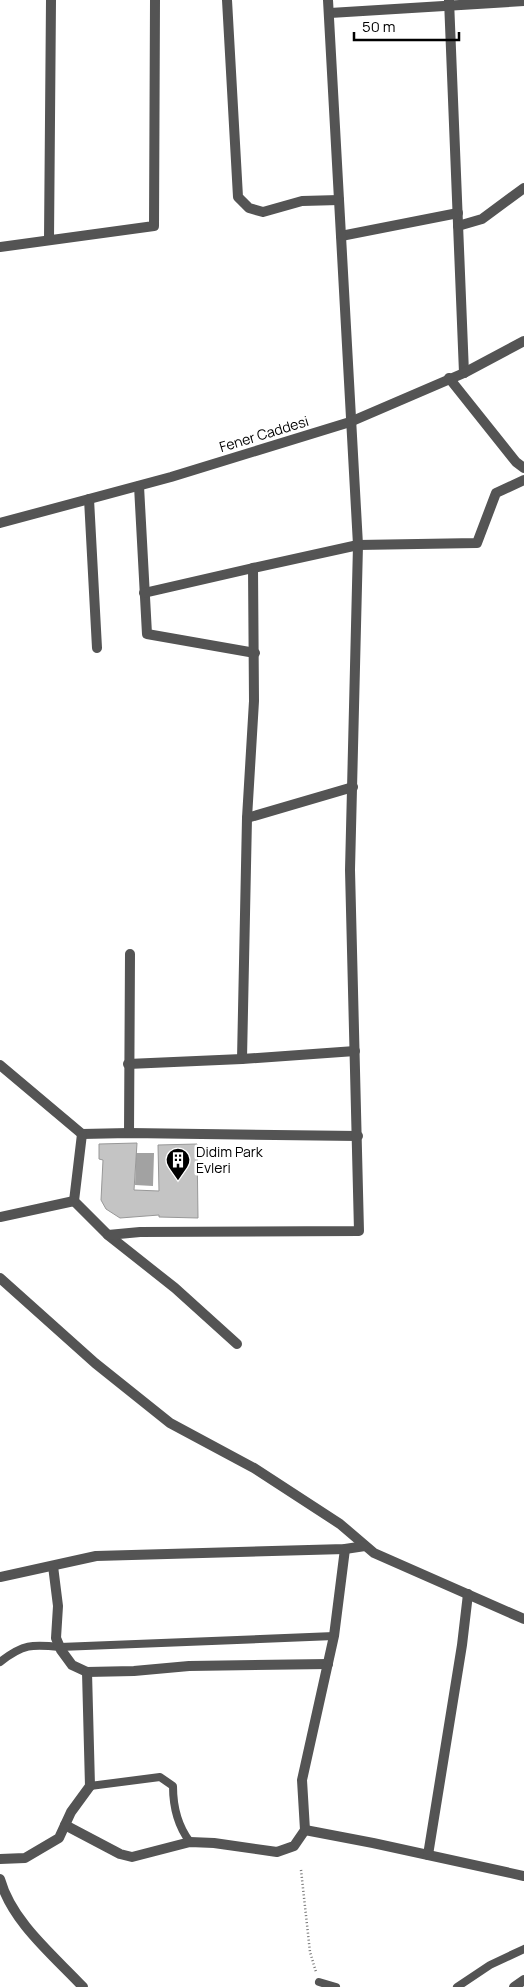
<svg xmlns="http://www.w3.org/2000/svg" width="524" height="1987" font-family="Manrope,sans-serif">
  <rect width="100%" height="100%" fill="#fff"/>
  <polygon fill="#a2a2a2" points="136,1153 154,1153 153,1186 135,1185"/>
  <polygon fill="#c4c4c4" stroke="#989898" points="137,1143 134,1190 159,1191 158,1145 197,1144 198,1218 159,1217 159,1215 120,1218 106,1209 101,1200 103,1160 99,1159 99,1144"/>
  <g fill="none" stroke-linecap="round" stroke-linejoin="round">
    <polyline stroke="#767676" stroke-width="2.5" stroke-dasharray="1 2.5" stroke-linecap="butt" points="301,1870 310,1952 316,1972"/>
    <g stroke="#545454" stroke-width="8">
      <path d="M0 1662C23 1644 32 1644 60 1647L334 1636"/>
      <path d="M90 1786 160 1777 173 1786C173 1807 177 1825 190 1842"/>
      <polyline points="319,1982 336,1987"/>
      <polyline points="457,1987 490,1965 524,1949"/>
    </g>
    <g stroke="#545454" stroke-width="10">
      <polyline points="227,0 238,197 249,208 263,212 302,201 339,200"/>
      <polyline points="449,0 464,373"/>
      <polyline points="330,13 524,1"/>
      <polyline points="458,226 482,219 524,188"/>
      <polyline points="341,236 458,213"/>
      <polyline points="49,239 51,0"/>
      <polyline points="0,247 154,226 155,0"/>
      <polyline points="449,378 516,462 524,468"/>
      <polyline points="139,486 147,634 255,653"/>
      <polyline points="89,499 97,648"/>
      <polyline points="144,593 253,568"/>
      <polyline points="247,818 353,787"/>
      <polyline points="242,1059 247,818 254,701 253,568 358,545 477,543 496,493 524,480"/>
      <polyline points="128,1064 242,1059 355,1051"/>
      <polyline points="0,1065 82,1134 129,1133 358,1136"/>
      <polyline points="129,1133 130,954"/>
      <polyline points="82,1134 74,1201 108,1235 175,1288 237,1344"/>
      <polyline points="0,1217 74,1201"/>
      <polyline points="108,1235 140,1232 359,1231 350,870 358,545 328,0"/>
      <polyline points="0,1278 95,1363 170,1423 254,1468 340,1524 374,1553 524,1619"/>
      <polyline points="53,1566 58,1606 56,1638 61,1650 72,1665 87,1672 134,1671 189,1666 328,1664"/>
      <polyline points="0,1577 96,1556 345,1549 365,1546"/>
      <polyline points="65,1825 120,1854 132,1857 190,1842 214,1843 277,1852 294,1846 305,1830 302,1780 334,1636 345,1549"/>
      <polyline points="305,1830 373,1843 524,1876"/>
      <polyline points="428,1855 462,1645 468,1594"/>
      <polyline points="0,1859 25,1858 59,1838 71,1812 90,1786 87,1672"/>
      <path d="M0 1879C12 1922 53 1955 83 1987"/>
      <polyline points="514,1987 524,1980"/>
    </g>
    <polyline stroke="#545454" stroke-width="10" points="0,523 171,477 350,422 464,373 524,341"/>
  </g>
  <defs>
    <symbol id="building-pin" viewBox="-11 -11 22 30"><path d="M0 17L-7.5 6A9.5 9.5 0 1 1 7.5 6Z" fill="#000" stroke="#fff"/><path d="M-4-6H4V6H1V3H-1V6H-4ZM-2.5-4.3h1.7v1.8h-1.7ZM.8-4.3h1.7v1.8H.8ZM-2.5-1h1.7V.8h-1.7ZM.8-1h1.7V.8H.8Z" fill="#fff"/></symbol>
  </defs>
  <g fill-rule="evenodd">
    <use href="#building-pin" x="164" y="1146" width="28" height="38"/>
  </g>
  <g text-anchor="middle" stroke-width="5" stroke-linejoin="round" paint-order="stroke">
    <g font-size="14" fill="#000" stroke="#fff">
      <text transform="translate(264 434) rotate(-17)" y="5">Fener Caddesi</text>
    </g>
    <g font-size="14" fill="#000" stroke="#fff" text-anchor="start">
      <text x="196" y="1157">Didim Park<tspan x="196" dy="16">Evleri</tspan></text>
    </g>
  </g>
  <path d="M354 32v8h105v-8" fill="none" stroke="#000000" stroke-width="2.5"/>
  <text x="362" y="32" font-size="15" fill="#000000" stroke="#ffffff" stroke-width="4" paint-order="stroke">50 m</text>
</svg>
